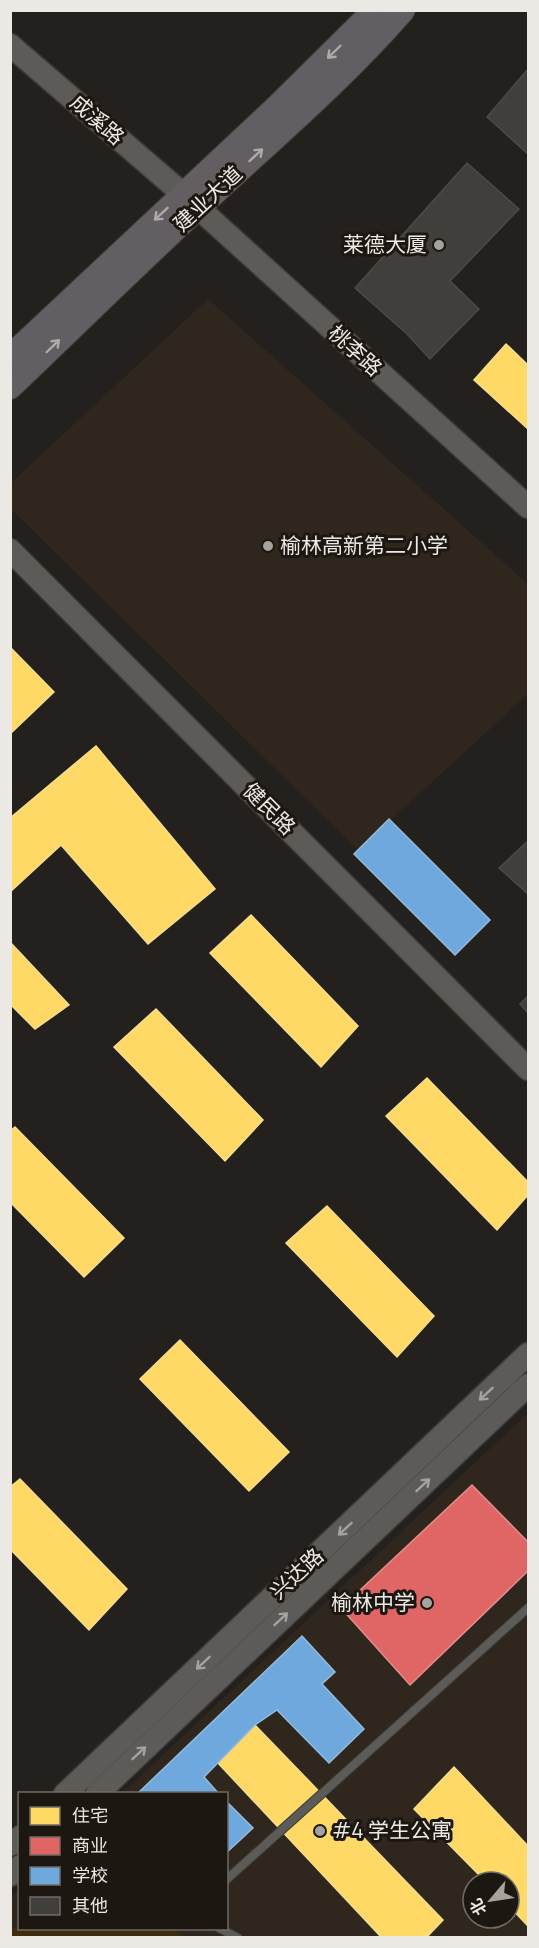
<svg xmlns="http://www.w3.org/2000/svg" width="539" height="1948" font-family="Manrope,'Noto Sans SC',sans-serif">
  <rect width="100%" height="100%" fill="#23201d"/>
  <g fill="#2f271d" fill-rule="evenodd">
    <polygon points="208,299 528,584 528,694 358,850 11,509 11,483"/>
    <path d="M528 1413V1937H11L10 1898 19 1890 20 1928H226V1794L122 1793ZM473 1882H509V1918H473Z"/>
  </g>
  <polygon fill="#3f2b0d" points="19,1922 20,1928 170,1929 187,1937 11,1937 11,1931"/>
  <g fill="#ffd966" stroke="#f9de8c" stroke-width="1.5">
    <polygon points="506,344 528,365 528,429 474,380"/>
    <polygon points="10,647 54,692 10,734"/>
    <polygon points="96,746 215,889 148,944 61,845 10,892 10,818"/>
    <polygon points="251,915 358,1026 321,1067 210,953"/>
    <polygon points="10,942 69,1005 35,1029 10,1004"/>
    <polygon points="156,1009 263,1120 225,1161 114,1047"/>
    <polygon points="427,1078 528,1182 528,1195 497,1230 386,1116"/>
    <polygon points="15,1127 124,1238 84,1277 10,1202 10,1131"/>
    <polygon points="327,1206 434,1316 397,1357 286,1243"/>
    <polygon points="180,1340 289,1452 249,1491 140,1379"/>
    <polygon points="20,1479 127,1589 89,1630 10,1549 10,1487"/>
    <polygon points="255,1725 443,1920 426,1938 382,1938 217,1762"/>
    <polygon points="454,1767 528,1846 528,1926 509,1906 509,1882 486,1882 414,1809"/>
  </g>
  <polygon fill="#e06666" stroke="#e48d8c" stroke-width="1.5" points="472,1485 528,1542 528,1571 410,1685 341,1608"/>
  <g fill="#6fa8dc" stroke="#94bbde" stroke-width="1.5">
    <polygon points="389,819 490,920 455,955 354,854"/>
    <polygon points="302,1636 335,1672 322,1684 364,1729 329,1763 277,1710 255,1725 204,1777 219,1794 137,1794"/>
    <polygon points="226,1801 253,1828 226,1853"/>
  </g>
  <g fill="#413f3c" stroke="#4c4a46" stroke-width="1.5">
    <polygon points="528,69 528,154 487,117"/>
    <polygon points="467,163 519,209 450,281 479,309 430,359 407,334 355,288"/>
    <polygon points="528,841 528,894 499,868"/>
    <polygon points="528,996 528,1013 520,1004"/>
  </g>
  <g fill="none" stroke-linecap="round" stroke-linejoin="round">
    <defs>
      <g id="lane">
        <polyline points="226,1880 528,1608"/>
        <polyline points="219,1928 238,1938"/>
      </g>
      <g id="secondary">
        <polyline points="10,45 183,194 528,507"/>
        <polyline points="10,550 528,1069"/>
        <polyline points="65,1794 528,1354"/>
        <polyline points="97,1794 528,1385"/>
        <polyline points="10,1845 20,1837"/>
        <polyline points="10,1875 20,1866"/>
      </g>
      <g id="primary">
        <polyline points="10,357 278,106 375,10"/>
        <path d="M10 387C74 326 137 264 202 204 270 141 342 80 403 10"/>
      </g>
    </defs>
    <use href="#lane" stroke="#3d3a37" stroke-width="10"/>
    <use href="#secondary" stroke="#3d3a37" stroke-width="25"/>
    <use href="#primary" stroke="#3d3a37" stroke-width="26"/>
    <use href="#lane" stroke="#5d5b58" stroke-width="8"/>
    <use href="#secondary" stroke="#5d5b58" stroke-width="22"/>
    <use href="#primary" stroke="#635e61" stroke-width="24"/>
  </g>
  <defs><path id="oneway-shaft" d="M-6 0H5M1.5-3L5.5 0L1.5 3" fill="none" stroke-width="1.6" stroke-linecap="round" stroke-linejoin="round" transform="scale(1.5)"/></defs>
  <g stroke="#aeaaa9">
    <use href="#oneway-shaft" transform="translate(334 52) rotate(136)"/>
    <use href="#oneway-shaft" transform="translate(256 155) rotate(-43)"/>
    <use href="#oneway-shaft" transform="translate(161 214) rotate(137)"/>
    <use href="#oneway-shaft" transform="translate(53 346) rotate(-44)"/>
  </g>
  <g stroke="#a4a29e">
    <use href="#oneway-shaft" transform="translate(486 1394) rotate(137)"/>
    <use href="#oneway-shaft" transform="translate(423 1485) rotate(-43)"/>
    <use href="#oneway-shaft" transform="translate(345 1529) rotate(137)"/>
    <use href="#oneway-shaft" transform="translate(281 1619) rotate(-43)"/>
    <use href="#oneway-shaft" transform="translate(203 1663) rotate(137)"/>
    <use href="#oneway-shaft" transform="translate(139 1753) rotate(-43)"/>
  </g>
  <g fill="#a6a29e" stroke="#1c1711" stroke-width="2">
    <circle cx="439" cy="245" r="6"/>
    <circle cx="268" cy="546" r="6"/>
    <circle cx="427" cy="1603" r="6"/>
    <circle cx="320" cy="1831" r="6"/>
  </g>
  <g text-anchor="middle" stroke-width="6" stroke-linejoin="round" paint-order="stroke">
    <g font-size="21" fill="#ece8e4" stroke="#1c1711">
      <text transform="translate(97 120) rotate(41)" y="7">成溪路</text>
      <text transform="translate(208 199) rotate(-43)" y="7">建业大道</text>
      <text transform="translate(355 351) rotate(42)" y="7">桃李路</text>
      <text transform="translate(269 809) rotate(45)" y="7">健民路</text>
      <text transform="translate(297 1574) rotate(-43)" y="7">兴达路</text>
    </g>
    <g font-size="21" fill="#ece8e4" stroke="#1c1711" text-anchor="end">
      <text x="427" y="252">莱德大厦</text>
      <text x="280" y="553" text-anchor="start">榆林高新第二小学</text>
      <text x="415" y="1610">榆林中学</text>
      <text x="332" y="1838" text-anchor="start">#4 学生公寓</text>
    </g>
  </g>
  <rect width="539" height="1948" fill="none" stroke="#ece8e4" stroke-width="24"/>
  <rect x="18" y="1792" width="210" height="138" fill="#1c1711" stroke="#6f6b65" stroke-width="1.5"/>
  <rect x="30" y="1807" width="30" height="18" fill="#ffd966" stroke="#6f6b65" stroke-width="1.5"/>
  <text x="72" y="1822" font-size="18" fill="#ece8e4">住宅</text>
  <rect x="30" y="1837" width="30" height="18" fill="#e06666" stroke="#6f6b65" stroke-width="1.5"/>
  <text x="72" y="1852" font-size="18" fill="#ece8e4">商业</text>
  <rect x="30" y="1867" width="30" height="18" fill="#6fa8dc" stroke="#6f6b65" stroke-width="1.5"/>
  <text x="72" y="1882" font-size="18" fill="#ece8e4">学校</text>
  <rect x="30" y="1897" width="30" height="18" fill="#413f3c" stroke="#6f6b65" stroke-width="1.5"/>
  <text x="72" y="1912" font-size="18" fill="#ece8e4">其他</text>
  <g transform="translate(491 1900) rotate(241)"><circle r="28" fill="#1c1711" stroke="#6f6b65" stroke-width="1.5"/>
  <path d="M0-4.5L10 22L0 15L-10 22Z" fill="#a6a29e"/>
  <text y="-9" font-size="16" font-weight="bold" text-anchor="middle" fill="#ece8e4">北</text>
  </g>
</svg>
